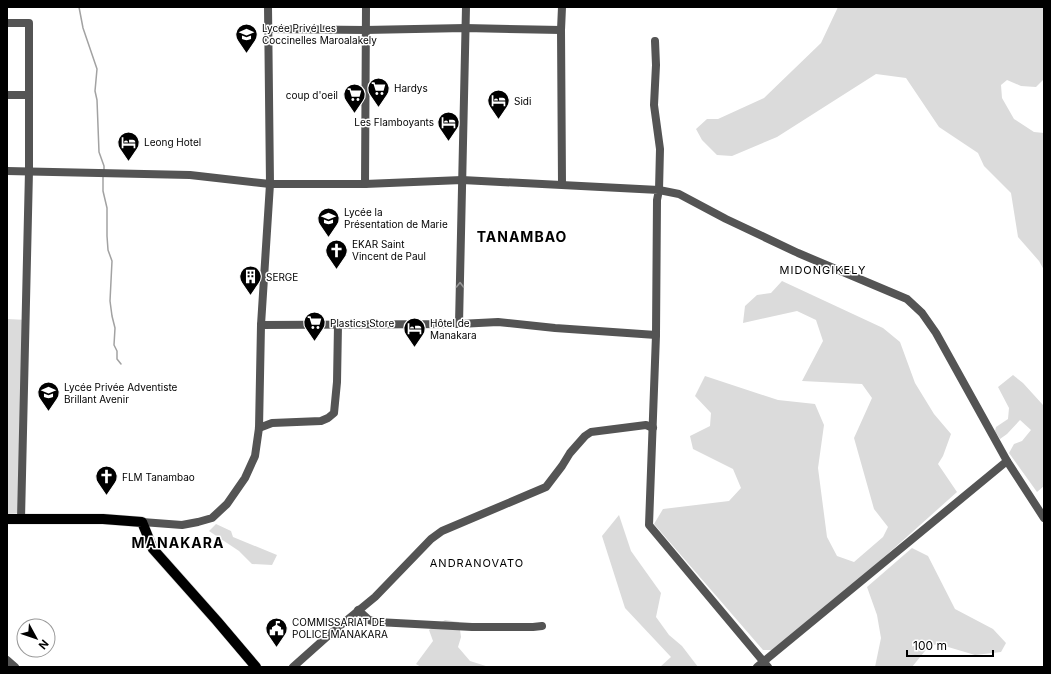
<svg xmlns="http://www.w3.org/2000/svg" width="1051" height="674" font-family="Inter,sans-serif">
  <rect width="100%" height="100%" fill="#fff"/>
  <g fill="#dbdbdb">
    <polygon points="838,7 1044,7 1044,79 1036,87 1021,86 1007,80 1001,85 1002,98 1014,119 1034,132 1044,133 1044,270 1039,261 1018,237 1011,193 984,166 978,153 939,127 906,78 876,74 777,137 732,156 717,155 702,140 696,129 707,119 718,119 764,98 821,43"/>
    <polygon points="782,281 883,328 900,342 915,383 934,414 951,434 943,456 938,464 957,492 863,576 772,650 763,650 654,524 663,509 729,501 741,488 733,469 693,449 690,436 710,426 711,413 695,396 705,376 778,400 815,404 824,425 818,468 827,537 837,556 854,562 883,537 888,527 874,509 854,438 872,398 862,384 802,381 823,341 816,320 797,311 743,323 745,306 757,295 771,293"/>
    <polygon points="7,319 27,320 18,513 7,514"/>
    <polygon points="1013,375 1023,383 1043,405 1044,404 1044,486 1037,492 1009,453 1014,444 1022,441 1031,430 1020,420 1007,434 1000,439 995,431 996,427 1008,419 1009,408 998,387"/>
    <polygon points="619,515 631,551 661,593 656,617 669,635 682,646 698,667 660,667 671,657 625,608 602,536"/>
    <polygon points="216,524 231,531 233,537 277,555 272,565 252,564 239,551 209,531"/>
    <polygon points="912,548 928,556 955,609 993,629 1006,643 1001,652 975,655 938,644 929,646 912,667 875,667 881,638 877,615 867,587"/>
    <polygon points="445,620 459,622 461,637 458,647 470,661 489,667 421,667 416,664 433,641 429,630"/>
  </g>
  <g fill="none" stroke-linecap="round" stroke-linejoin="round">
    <g stroke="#a2a2a2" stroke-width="1.5">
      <polyline points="79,7 83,28 97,69 95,91 97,100 99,152 104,166 104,171"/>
      <polyline points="103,177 103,191 107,208 107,236 108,250 112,261 110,301 112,316 115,328 114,345 117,351 117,359 121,364"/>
    </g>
    <defs>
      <polyline id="major" points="7,519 103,519 142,522 153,549 217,621 256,667"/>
    </defs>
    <use href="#major" stroke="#dbdbdb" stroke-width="11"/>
    <g stroke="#545454" stroke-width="8">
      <polyline points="562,7 561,30 562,184"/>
      <polyline points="7,23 29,23 29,171 21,519"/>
      <polyline points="268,29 365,30 465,28 561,30"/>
      <polyline points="655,41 656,65 654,105 660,149 659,190 679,194 726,219 798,253 907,299 922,313 936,333 1007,461 757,667"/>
      <polyline points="7,95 29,95"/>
      <polyline points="7,171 190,175 270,184 365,184 462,180 659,190 657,200 656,335 555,328 498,322 459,324 261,325"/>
      <polyline points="365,184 366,7"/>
      <polyline points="459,324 466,7"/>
      <polyline points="656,335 649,525 768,667"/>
      <polyline points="259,428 272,423 321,421 328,418 334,413 337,382 338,325"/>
      <polyline points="1007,461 1044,518"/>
      <polyline points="142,522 182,525 198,522 212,518 227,504 245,478 255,456 259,428 261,325 270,184 268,7"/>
      <polyline points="358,610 369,620 377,622 472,627 533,627 542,626"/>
      <polyline points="7,660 15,667"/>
      <polyline points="293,667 330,634 375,597 431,539 442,531 546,487 562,466 570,453 585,436 591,432 646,425 653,428"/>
    </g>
    <use href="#major" stroke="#000" stroke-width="10"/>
  </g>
  <defs><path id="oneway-chevron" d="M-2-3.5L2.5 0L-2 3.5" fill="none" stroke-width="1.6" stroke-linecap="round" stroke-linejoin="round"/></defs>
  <use stroke="#989898" href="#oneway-chevron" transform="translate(460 285) rotate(-89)"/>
  <defs>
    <symbol id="school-pin" viewBox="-11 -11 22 30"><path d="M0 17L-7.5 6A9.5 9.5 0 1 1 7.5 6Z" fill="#000" stroke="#fff"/><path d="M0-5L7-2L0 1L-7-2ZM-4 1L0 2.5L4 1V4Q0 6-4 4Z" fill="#fff"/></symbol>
    <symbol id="supermarket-pin" viewBox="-11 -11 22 30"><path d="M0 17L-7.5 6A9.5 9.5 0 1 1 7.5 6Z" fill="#000" stroke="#fff"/><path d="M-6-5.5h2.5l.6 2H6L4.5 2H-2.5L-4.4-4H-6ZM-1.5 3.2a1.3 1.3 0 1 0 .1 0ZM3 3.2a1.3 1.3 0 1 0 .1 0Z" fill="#fff"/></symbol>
    <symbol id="hotel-pin" viewBox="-11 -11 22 30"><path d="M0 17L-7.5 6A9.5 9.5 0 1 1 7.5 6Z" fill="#000" stroke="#fff"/><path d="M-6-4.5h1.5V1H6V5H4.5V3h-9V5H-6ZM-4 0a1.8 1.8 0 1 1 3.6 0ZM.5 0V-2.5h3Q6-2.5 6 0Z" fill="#fff"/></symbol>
    <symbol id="church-pin" viewBox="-11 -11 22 30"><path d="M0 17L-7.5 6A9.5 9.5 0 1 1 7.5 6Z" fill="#000" stroke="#fff"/><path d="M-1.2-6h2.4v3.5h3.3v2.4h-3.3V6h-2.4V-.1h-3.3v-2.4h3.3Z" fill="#fff"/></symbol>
    <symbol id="building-pin" viewBox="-11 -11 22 30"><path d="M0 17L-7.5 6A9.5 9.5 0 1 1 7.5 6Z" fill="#000" stroke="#fff"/><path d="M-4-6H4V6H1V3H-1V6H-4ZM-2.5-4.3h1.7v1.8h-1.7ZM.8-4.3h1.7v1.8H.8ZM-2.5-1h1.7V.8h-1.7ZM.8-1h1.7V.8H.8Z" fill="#fff"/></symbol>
    <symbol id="civic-pin" viewBox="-11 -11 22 30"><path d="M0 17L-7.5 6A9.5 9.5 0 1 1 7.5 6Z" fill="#000" stroke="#fff"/><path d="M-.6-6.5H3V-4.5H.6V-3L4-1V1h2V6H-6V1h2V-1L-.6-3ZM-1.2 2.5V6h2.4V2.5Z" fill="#fff"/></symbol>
  </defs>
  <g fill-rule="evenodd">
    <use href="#school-pin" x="234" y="22" width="25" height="34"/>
    <use href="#supermarket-pin" x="366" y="76" width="25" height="34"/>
    <use href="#supermarket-pin" x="342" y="82" width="25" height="34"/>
    <use href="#hotel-pin" x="486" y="88" width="25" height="34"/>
    <use href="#hotel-pin" x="436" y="110" width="25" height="34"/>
    <use href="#hotel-pin" x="116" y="130" width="25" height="34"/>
    <use href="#school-pin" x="316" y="206" width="25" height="34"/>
    <use href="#church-pin" x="324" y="238" width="25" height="34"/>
    <use href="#building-pin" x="238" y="264" width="25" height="34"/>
    <use href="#supermarket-pin" x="302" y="310" width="25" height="34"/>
    <use href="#hotel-pin" x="402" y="316" width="25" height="34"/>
    <use href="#school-pin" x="36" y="380" width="25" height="34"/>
    <use href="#church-pin" x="94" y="464" width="25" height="34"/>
    <use href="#civic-pin" x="264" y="616" width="25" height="34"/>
  </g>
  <g text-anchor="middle" stroke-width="3" stroke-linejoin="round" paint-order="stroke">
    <g font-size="10" fill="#000" stroke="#fff" text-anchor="start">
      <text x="262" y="32">Lycée Privé Les<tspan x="262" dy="12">Coccinelles Maroalakely</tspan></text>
      <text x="394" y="92">Hardys</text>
      <text x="338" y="99" text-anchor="end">coup d'oeil</text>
      <text x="514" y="105">Sidi</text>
      <text x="434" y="126" text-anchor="end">Les Flamboyants</text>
      <text x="144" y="146">Leong Hotel</text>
      <text x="344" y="216">Lycée la<tspan x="344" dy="12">Présentation de Marie</tspan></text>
      <text x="352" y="248">EKAR Saint<tspan x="352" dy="12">Vincent de Paul</tspan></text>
      <text x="266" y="281">SERGE</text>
      <text x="330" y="327">Plastics Store</text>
      <text x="430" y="327">Hôtel de<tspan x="430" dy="12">Manakara</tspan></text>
      <text x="64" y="391">Lycée Privée Adventiste<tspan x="64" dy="12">Brillant Avenir</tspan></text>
      <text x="122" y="481">FLM Tanambao</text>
      <text x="292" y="626">COMMISSARIAT DE<tspan x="292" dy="12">POLICE MANAKARA</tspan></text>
    </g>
    <g font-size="11" letter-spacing="1" fill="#000" stroke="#fff">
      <text x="823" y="274">MIDONGIKELY</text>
      <text x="477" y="567">ANDRANOVATO</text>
    </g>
    <g font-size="14" font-weight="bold" letter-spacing="1" fill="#000" stroke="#fff">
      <text x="522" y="242">TANAMBAO</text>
      <text x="178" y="548">MANAKARA</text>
    </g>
  </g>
  <rect width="1051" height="674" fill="none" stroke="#000000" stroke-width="16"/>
  <g transform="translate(36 638) rotate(130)"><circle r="19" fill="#ffffff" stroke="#999999"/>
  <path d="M0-3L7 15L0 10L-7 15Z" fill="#000000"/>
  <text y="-6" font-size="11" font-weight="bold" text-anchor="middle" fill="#000000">N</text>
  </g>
  <path d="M907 650v6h86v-6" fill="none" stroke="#000000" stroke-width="2"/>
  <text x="913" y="650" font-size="12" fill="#000000" stroke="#ffffff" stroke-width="3" paint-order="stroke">100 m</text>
</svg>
